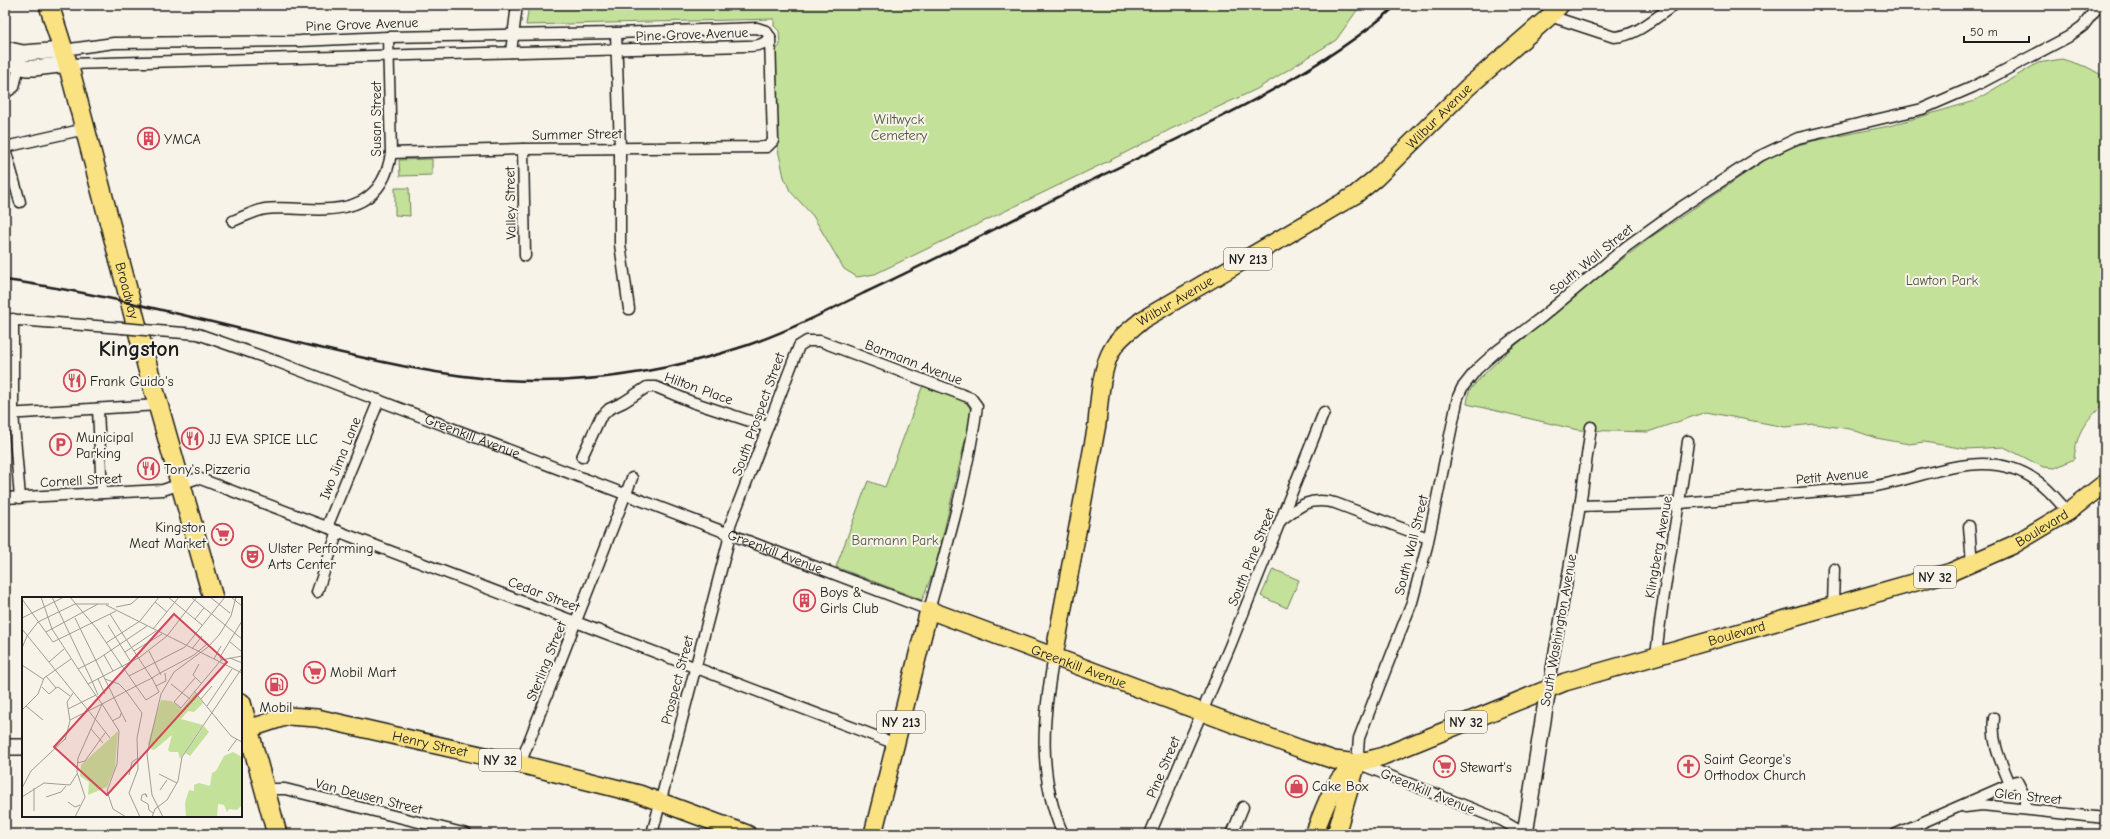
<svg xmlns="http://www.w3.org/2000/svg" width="2110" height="839" font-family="'Comic Neue',sans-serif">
  <rect width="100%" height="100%" fill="#f7f3e8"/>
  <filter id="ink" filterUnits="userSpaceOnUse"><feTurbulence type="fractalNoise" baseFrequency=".025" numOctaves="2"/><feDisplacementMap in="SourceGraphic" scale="8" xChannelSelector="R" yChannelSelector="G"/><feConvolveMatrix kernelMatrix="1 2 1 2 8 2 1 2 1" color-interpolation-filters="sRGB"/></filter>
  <g filter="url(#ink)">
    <g fill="#c3e199" stroke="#707e5a">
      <polygon points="529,5 1359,5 1358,9 1336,40 1257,89 1171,129 1119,156 875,274 857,277 844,269 813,216 790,191 784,177 777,145 775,49 777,49 780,45 779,31 774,26 774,19 526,25"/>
      <path d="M2062 59 2087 67 2105 77V404C2084 421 2077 432 2074 459L2055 468 2043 467 2004 447 1966 449 1924 442 1909 444 1876 438 1850 429 1815 424 1785 427 1706 412 1648 432 1578 430 1467 404 1469 391 1481 377 1505 354 1577 294 1654 235 1770 157 1791 147 1813 141 1889 126 1974 101 2038 63Z"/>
      <polygon points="432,159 432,175 400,176 399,160"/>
      <polygon points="395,188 409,188 410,216 395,215"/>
      <polygon points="923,385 965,401 972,411 936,565 922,600 836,567 868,481 885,487"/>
      <polygon points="1273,569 1299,580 1287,608 1261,596"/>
    </g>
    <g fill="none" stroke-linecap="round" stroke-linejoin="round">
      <defs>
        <g id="street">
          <path d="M1550 16 1614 37C1637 36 1656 17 1674 5"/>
          <polyline points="616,33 620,148 620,244 629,309"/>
          <polyline points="63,50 114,43 300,41 388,37 616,33 757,28 766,31 770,37"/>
          <polyline points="511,52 517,5"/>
          <path d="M68 64 746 46C756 46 763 46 770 37"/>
          <polyline points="5,93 14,87 20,61"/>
          <polyline points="5,147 85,129"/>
          <polyline points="5,149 20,202"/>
          <polyline points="523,149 525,256"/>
          <polyline points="391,153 523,149 767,147 773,141 770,37"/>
          <path d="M233 221C243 217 254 211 265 209 278 207 292 209 305 209 349 212 384 203 391 153L388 37"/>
          <polyline points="5,319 122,328"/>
          <polyline points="13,319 13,413 20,498"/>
          <path id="s1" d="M157 331 198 334 278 362 929 610C948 543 968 475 977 406L971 398 820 341H807L799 346 730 525 728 543 652 834"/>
          <polyline points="98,409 102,493"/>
          <polyline points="5,414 159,405"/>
          <polyline points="582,457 600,418 609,409 624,402 647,387 656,387 692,402 768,427"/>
          <polyline points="5,498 163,490 198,478 896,744"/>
          <path d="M1580 506 1680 503 1871 487C1926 478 1986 444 2037 481 2049 489 2058 501 2068 512"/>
          <path d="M1281 520C1300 505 1310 497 1335 503L1428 538"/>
          <polyline points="1969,526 1972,564"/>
          <polyline points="327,527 379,400"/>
          <polyline points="317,592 338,531"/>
          <polyline points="1833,606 1834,569"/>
          <path d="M1054 656C1043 716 1037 776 1063 834"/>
          <path d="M1656 657C1663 584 1679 513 1688 441"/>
          <polyline points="1548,689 1580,506 1591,427"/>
          <path d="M1994 718C1991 743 2001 762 2010 784"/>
          <polyline points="520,764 632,478"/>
          <polyline points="265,789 285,789 467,834"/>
          <polyline points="1965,807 1982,805 2105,818"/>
          <polyline points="1150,834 1230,646 1324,412"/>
          <polyline points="1232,834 1243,807"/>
          <polyline points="1525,834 1501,820 1357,763 1359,738 1412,602 1427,546 1458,397 1462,388 1477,369 1497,351 1542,317 1627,246 1680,208 1760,156 1798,138 1922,109 1973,87 2068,37 2083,26 2099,5"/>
          <polyline points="1896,834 2017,781 2025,797 2025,809"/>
        </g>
        <g id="secondary">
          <polyline points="5,49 23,53 63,50"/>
          <polyline points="5,61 26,68 34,68 68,64"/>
          <polyline points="5,747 23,747"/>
          <polyline points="1525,834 1548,689"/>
        </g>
        <g id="primary">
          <path id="s2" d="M1054 656 1097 424C1099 402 1101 367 1113 348 1120 336 1132 329 1142 320L1355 195 1376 178 1468 87 1550 16 1560 5"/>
          <path id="s3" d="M248 729 288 716 317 718 520 764 639 794 747 834"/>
          <path id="s4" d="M873 834 929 610 1298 748 1334 760 1357 763"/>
          <path id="s5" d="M1314 834C1324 811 1333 776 1357 764 1364 760 1375 759 1383 756L1565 682 1951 572 2013 545 2068 512 2105 483"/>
          <polyline points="1336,834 1357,763"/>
        </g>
        <g id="highway">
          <path id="s6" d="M49 5 71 75 148 369 213 598"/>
          <polyline points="241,703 277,834"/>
        </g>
      </defs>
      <use href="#street" stroke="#1c1c1c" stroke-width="13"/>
      <use href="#secondary" stroke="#1c1c1c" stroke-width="18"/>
      <use href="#primary" stroke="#1c1c1c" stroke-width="20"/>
      <use href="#highway" stroke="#1c1c1c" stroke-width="22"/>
      <use href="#street" stroke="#f7f3e8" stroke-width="10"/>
      <use href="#secondary" stroke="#f7f3e8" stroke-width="15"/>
      <use href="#primary" stroke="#fae181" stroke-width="17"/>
      <use href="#highway" stroke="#fae181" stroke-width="19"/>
      <path stroke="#1c1c1c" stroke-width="2.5" d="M5 280C110 294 216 324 320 348 381 362 442 376 504 380 586 385 670 371 748 345 788 331 826 312 864 293 939 258 1012 220 1086 183 1188 133 1312 80 1397 5"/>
      <defs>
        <polyline id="street-bridge" points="122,328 157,331"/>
      </defs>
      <use href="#street-bridge" stroke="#1c1c1c" stroke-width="13" stroke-linecap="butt"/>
      <use href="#street-bridge" stroke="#f7f3e8" stroke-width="10"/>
    </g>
  </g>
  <defs>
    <symbol id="building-ring" viewBox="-11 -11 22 22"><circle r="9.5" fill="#f7f3e8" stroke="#d1495b" stroke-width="1.5"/><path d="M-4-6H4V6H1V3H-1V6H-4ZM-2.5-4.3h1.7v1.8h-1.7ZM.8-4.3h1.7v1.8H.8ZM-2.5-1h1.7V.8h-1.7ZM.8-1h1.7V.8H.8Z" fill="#d1495b"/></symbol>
    <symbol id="restaurant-ring" viewBox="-11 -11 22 22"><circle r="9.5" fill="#f7f3e8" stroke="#d1495b" stroke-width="1.5"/><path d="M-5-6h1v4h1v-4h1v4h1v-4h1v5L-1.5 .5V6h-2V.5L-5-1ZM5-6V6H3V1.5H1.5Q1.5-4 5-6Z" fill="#d1495b"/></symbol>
    <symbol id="parking-ring" viewBox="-11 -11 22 22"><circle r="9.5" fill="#f7f3e8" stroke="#d1495b" stroke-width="1.5"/><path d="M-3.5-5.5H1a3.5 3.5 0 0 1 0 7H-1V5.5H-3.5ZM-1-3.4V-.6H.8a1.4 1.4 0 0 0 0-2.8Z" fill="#d1495b"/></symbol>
    <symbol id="supermarket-ring" viewBox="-11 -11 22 22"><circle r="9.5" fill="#f7f3e8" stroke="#d1495b" stroke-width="1.5"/><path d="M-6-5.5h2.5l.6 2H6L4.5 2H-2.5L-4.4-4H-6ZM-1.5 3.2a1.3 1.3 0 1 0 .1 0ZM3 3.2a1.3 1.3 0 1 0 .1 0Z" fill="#d1495b"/></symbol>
    <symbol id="theatre-ring" viewBox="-11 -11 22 22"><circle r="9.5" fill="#f7f3e8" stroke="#d1495b" stroke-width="1.5"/><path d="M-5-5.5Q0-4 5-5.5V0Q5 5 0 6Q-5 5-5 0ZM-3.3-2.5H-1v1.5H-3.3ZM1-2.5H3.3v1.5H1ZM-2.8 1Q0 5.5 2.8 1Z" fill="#d1495b"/></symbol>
    <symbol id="fuel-ring" viewBox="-11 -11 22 22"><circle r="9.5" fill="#f7f3e8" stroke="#d1495b" stroke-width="1.5"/><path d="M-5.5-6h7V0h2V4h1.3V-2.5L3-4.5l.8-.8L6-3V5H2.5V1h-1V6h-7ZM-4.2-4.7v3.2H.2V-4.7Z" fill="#d1495b"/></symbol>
    <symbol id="church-ring" viewBox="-11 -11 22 22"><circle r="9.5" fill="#f7f3e8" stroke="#d1495b" stroke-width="1.5"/><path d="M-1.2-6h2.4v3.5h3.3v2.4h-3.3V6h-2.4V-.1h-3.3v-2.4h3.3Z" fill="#d1495b"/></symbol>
    <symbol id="shop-ring" viewBox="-11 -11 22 22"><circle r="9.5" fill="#f7f3e8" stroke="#d1495b" stroke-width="1.5"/><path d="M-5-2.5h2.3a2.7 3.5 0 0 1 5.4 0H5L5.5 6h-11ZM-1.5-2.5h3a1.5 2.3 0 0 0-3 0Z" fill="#d1495b"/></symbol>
  </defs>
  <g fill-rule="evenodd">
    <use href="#building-ring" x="136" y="126" width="25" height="25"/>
    <use href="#restaurant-ring" x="62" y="368" width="25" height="25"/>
    <use href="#restaurant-ring" x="180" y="426" width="25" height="25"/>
    <use href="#parking-ring" x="48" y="432" width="25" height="25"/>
    <use href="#restaurant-ring" x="136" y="456" width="25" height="25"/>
    <use href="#supermarket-ring" x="210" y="522" width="25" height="25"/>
    <use href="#theatre-ring" x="240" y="544" width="25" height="25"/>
    <use href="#building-ring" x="792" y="588" width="25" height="25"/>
    <use href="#supermarket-ring" x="302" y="660" width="25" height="25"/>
    <use href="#fuel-ring" x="264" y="672" width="25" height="25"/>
    <use href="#supermarket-ring" x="1432" y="754" width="25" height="25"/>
    <use href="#church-ring" x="1676" y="754" width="25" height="25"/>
    <use href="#shop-ring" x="1284" y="774" width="25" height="25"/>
  </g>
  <g text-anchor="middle" stroke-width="4" stroke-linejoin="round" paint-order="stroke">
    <g fill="#f7f3e8" stroke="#5e5c59" stroke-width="1">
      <rect x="1224" y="248" width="48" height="22" rx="3"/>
      <rect x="1914" y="566" width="42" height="22" rx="3"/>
      <rect x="877" y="711" width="48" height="22" rx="3"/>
      <rect x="1445" y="711" width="42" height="22" rx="3"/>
      <rect x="479" y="749" width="42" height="22" rx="3"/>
    </g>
    <g font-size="13" font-weight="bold" fill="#1c1c1c">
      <text x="1248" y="264">NY 213</text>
      <text x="1935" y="582">NY 32</text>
      <text x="901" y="727">NY 213</text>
      <text x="1466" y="727">NY 32</text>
      <text x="500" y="765">NY 32</text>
    </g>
    <g font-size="14" fill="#1c1c1c" stroke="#f7f3e8">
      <text transform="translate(362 24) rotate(-2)" y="5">Pine Grove Avenue</text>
      <text transform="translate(692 34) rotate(-2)" y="5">Pine Grove Avenue</text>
      <text dy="5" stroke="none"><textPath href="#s2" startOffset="717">Wilbur Avenue</textPath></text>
      <text transform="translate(376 119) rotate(-90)" y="5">Susan Street</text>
      <text transform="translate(577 134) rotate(-1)" y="5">Summer Street</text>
      <text transform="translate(510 203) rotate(-91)" y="5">Valley Street</text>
      <text transform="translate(1591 259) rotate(-39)" y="5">South Wall Street</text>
      <text dy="5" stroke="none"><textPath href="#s6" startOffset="296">Broadway</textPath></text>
      <text dy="5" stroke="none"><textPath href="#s2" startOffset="393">Wilbur Avenue</textPath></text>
      <text transform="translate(914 362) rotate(21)" y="5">Barmann Avenue</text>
      <text transform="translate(699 388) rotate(20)" y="5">Hilton Place</text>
      <text transform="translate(758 414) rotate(-70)" y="5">South Prospect Street</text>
      <text dy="5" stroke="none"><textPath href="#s1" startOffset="334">Greenkill Avenue</textPath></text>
      <text transform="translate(340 458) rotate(-68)" y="5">Iwo Jima Lane</text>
      <text transform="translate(1832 476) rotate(-5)" y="5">Petit Avenue</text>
      <text transform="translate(81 480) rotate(-3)" y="5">Cornell Street</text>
      <text dy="5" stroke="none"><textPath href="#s5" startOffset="810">Boulevard</textPath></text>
      <text transform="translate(1411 545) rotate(-76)" y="5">South Wall Street</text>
      <text transform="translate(1658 547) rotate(-80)" y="5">Klingberg Avenue</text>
      <text dy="5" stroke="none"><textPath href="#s1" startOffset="658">Greenkill Avenue</textPath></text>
      <text transform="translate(1251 557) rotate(-68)" y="5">South Pine Street</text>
      <text transform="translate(544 594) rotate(21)" y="5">Cedar Street</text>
      <text transform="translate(1558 630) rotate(-80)" y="5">South Washington Avenue</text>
      <text dy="5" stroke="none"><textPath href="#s5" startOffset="486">Boulevard</textPath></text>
      <text transform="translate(546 661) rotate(-68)" y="5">Sterling Street</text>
      <text dy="5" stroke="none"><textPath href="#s4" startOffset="391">Greenkill Avenue</textPath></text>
      <text transform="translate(677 680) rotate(-75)" y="5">Prospect Street</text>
      <text dy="5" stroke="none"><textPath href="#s3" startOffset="187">Henry Street</textPath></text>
      <text transform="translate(1163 767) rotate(-67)" y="5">Pine Street</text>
      <text transform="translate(1428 791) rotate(22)" y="5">Greenkill Avenue</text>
      <text transform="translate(369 796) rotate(14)" y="5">Van Deusen Street</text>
      <text transform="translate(2028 796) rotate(6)" y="5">Glen Street</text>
    </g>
    <g font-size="14" fill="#4e5742" stroke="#f7f3e8">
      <text x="899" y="124">Wiltwyck<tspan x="899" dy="16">Cemetery</tspan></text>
      <text x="1942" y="285">Lawton Park</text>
      <text x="895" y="545">Barmann Park</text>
    </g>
    <g font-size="14" fill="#1c1c1c" stroke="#f7f3e8" text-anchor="start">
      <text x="164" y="144">YMCA</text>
      <text x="90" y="386">Frank Guido's</text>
      <text x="76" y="442">Municipal<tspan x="76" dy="16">Parking</tspan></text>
      <text x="208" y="444">JJ EVA SPICE LLC</text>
      <text x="164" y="474">Tony's Pizzeria</text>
      <text x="206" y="532" text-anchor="end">Kingston<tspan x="206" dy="16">Meat Market</tspan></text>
      <text x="268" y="553">Ulster Performing<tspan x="268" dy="16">Arts Center</tspan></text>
      <text x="820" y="597">Boys &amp;<tspan x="820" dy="16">Girls Club</tspan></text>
      <text x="330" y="677">Mobil Mart</text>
      <text x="276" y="712" text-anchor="middle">Mobil</text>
      <text x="1704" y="764">Saint George's<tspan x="1704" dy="16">Orthodox Church</tspan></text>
      <text x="1460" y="772">Stewart's</text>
      <text x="1312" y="791">Cake Box</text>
    </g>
    <g font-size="22" font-weight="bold" fill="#1c1c1c" stroke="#f7f3e8">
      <text x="139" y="356">Kingston</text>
    </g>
  </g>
  <g transform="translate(22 597)">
    <rect width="220" height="220" fill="#f7f3e8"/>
    <path d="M173 96 181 106 172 115 166 114 159 122 181 128 158 162 156 155H148L146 153 150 138 132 153 129 152 126 147 128 139 139 103 149 104 160 112ZM182 129 187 135 168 159 163 156ZM96 134 93 171 85 190 66 198 67 185 58 179 59 168ZM211 155 220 160V208L215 213 207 212 205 215 202 208 196 207 195 220H164L163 206 167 193 172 194V188L177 186 188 189 190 176 194 174 202 159Z" fill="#c3e199"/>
    <path fill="none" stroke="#9f9d96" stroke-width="1" d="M19 0 30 32 66 87M30 0 70 84M48 0 75 32 100 69M146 0 180 28M169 0 220 42M188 0 208 16M209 0 220 9M0 2 31 45 94 14M133 5 145 15M84 8 220 76M94 10 109 7 117 0M88 17 100 36 129 80 130 81 137 95 124 103 114 89 130 81 138 76 142 74 172 58 185 47M0 21 42 0M53 21 104 125M173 22 182 11M86 28 109 65M0 32 74 123M131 32 157 0M24 35 76 7M5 39 16 25 53 7H87M145 39 175 0M207 44 220 55M84 46 118 24 137 0M0 51 5 39M170 52 180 39M112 54 140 37M127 54 139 78M103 55 134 34M82 58 91 74M208 61 220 66M192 62 199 49M200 63 198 60 220 24M27 65 42 52M177 67 171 78 180 87M0 68 21 82M56 72 76 62 125 29M24 79 34 91M107 79 163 50 203 0M76 82 83 97M83 82 97 87 104 94M70 84 76 98M149 87 168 102M134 89 144 84 143 76M20 90 27 97 34 91M34 91 36 90 48 99M104 94 120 116 115 141 116 172 107 196 118 220M172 94 209 139 220 145M179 102 190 89M80 107 66 87 118 60 145 39M80 107 114 89 100 69M4 109 21 123M185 109 210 72M159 111 199 63 220 59M159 111 152 105 173 81M46 112 74 98M0 113 16 97 22 81 49 62M48 123 80 107 97 134 95 167 85 194 91 212 104 220M74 123 88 141M90 124 98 120 99 116M69 132 81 146M43 143 48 124 45 105 51 96M206 154 215 142M55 166 63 164 83 136M137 177 155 186M107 178 110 165 116 161M0 191 9 174 43 142M12 191V214M138 193 145 183M123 197 125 200 124 197H122L120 198 119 203 126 207 127 213 131 216M0 200 22 186 48 188 55 177M24 200 39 195 44 189M46 205 53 210 58 208M53 220 63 200 55 175 56 161 80 107M130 220 133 212 145 203 156 184 160 160 220 71M141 220 130 198 125 157 139 97 152 75 186 50 197 38 209 19 214 0"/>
    <path fill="#d1495b" fill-opacity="0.15" stroke="#d1495b" stroke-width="2" d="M152 17 205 65 85 198 32 150Z"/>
    <rect width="220" height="220" fill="none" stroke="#1c1c1c" stroke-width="2"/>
  </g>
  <rect width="2110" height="839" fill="none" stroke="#f7f3e8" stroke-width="20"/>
  <rect x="10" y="10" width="2090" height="819" fill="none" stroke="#1c1c1c" stroke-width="1.5" filter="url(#ink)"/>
  <path d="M1964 36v6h65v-6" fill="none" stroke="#1c1c1c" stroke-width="2"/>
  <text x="1970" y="36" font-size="12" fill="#1c1c1c" stroke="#f7f3e8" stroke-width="3" paint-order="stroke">50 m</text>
</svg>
